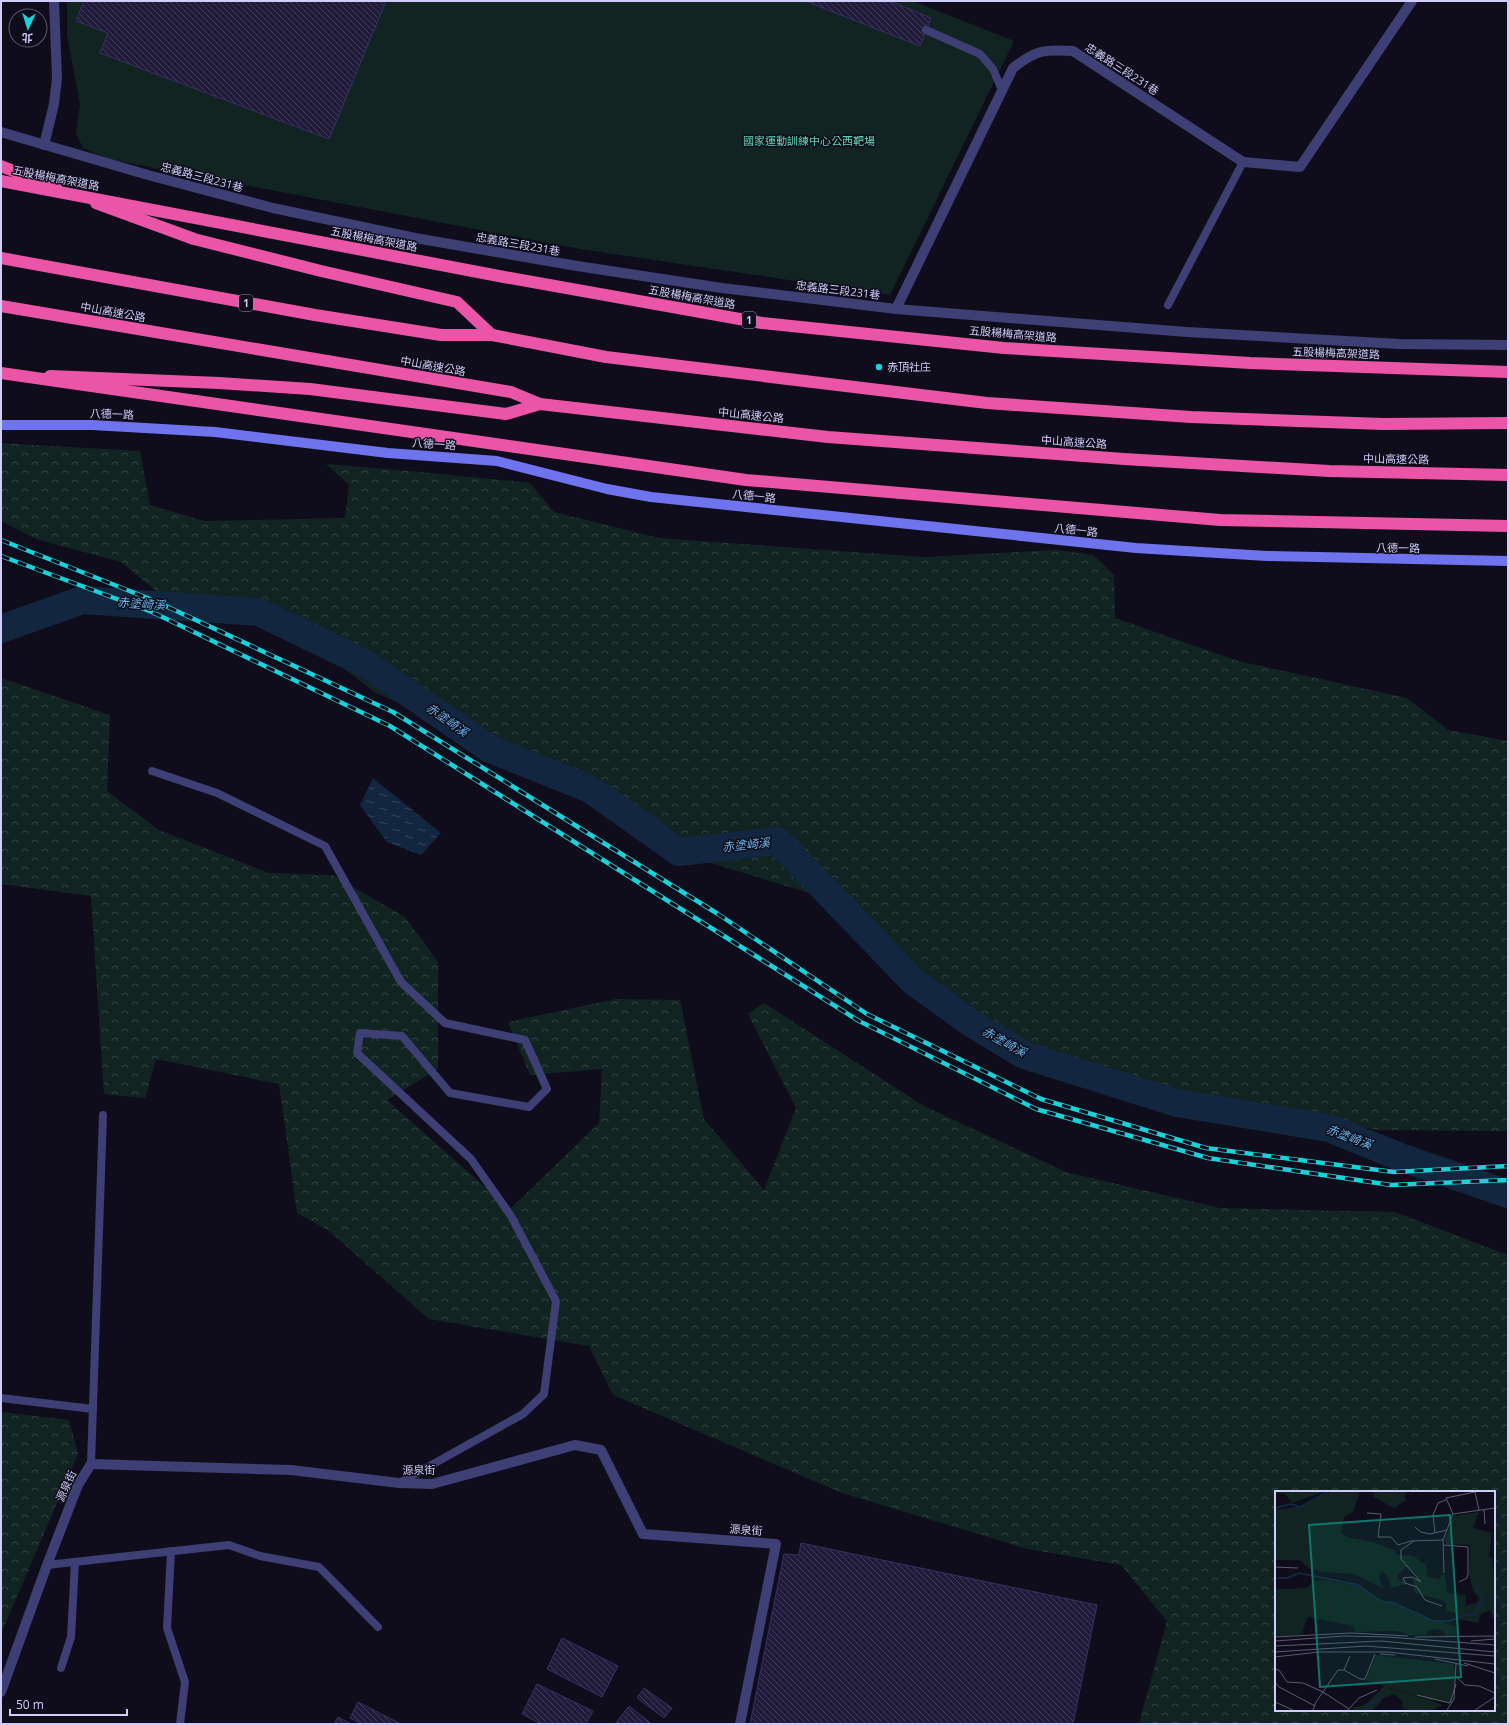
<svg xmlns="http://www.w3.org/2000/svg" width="1509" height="1725" font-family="'Open Sans','Noto Sans TC',sans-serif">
  <defs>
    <pattern id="forest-crowns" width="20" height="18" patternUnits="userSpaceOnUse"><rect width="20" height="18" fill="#112422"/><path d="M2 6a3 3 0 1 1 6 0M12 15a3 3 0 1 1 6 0" fill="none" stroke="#334343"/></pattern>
    <pattern id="water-ripples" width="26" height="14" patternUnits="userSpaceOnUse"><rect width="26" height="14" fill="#12273f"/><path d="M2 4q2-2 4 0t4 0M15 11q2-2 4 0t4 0" fill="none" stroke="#33455c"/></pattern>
    <pattern id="building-back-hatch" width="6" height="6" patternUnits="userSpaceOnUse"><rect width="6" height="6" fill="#201b3a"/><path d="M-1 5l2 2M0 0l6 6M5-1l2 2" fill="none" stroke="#3f3b57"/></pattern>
  </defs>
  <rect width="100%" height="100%" fill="#0f0d1b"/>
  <g fill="url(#forest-crowns)" fill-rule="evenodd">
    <polygon points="1,443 140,451 150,505 204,521 345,518 349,485 326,464 422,472 530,483 554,512 659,538 924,557 1056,550 1093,555 1114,575 1115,618 1238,661 1407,698 1448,730 1508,741 1508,1130 1507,1131 1379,1130 1166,1092 977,1030 823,897 701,860 506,750 374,692 269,608 180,611 121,562 36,539 1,521"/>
    <path d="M1 678 110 715 107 791 159 830 269 873 332 875 405 917 438 962V1069L387 1100 510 1209 599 1123 602 1069 530 1075 508 1022 616 999 680 1000 704 1119 764 1190 796 1108 748 1014 764 1003 924 1106 1066 1172 1220 1208 1395 1212 1508 1255V1724H1139L1167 1621 1121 1565 1028 1549 842 1493 613 1395 589 1346 429 1319 328 1230 297 1213 279 1084 156 1059 145 1098 104 1094 91 896 1 884ZM1276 1492H1494V1710H1276Z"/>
    <polygon points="1,1412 69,1420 78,1454 1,1634"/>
  </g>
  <polygon fill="#112422" points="67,1 913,1 1014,41 890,295 580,249 108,159 83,148 76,133 80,104 67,35"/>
  <polygon fill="url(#water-ripples)" points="373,778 441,833 421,855 387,842 360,805"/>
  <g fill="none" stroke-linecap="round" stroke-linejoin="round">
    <polyline stroke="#12273f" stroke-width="28" points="1,629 82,600 259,612 366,664 490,749 590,789 679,852 778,841 914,982 971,1023 1024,1055 1177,1103 1329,1128 1400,1157 1508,1194"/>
  </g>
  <g fill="url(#building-back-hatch)" stroke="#373063">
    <polygon points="84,1 386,1 329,139 100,53 108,33 76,21"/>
    <polygon points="805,1 890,1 931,18 920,46"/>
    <polygon points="801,1543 1097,1605 1073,1724 750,1724 784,1554 799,1555"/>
    <polygon points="562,1638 618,1666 602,1697 547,1669"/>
    <polygon points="537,1684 593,1711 586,1724 541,1724 522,1714"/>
    <polygon points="644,1688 672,1708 664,1718 637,1698"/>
    <polygon points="358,1702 401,1724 362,1724 350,1718"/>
    <polygon points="629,1706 652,1724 615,1724"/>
    <polygon points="338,1717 351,1724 334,1724"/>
  </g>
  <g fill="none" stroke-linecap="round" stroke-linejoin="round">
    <g stroke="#3d3f75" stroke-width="8">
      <polyline points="926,30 980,54 993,69 1002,90"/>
      <polyline points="1168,305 1243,162"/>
      <polyline points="152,771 217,793 325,846 401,982 445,1023 525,1040 547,1089 529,1107 450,1093 402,1036 360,1033 357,1053 471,1159 511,1216 556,1301 544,1394 523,1414 399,1483"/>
      <polyline points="1,1398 93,1409"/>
      <polyline points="91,1464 103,1115"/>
      <polyline points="171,1551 167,1628 185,1682 180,1724"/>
      <polyline points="47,1565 229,1545 260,1556 319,1567 378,1627"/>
      <polyline points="61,1668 71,1637 75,1562"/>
    </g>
    <g stroke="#3d3f75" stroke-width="10">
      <polyline points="1,132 148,175 273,208 415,238 577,266 722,288 896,309 1187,332 1399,344 1508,345"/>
      <polyline points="44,145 54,104 57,78 54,1"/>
      <path d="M896 309 1013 68C1036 50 1044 49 1073 51L1243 162 1300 167 1412 1"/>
      <polyline points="1,1692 47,1565 78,1485 91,1464 291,1470 399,1483 432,1484 575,1445 601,1450 643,1534 776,1544 740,1724"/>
    </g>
    <polyline stroke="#6f73ee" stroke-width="10" points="1,425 92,425 215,432 388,453 497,461 607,489 651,497 1136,548 1267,556 1508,561"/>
    <g stroke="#eb55a7" stroke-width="12">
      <polyline points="1,166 56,188"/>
      <polyline points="96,203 194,239 321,271 457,302 492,335"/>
      <polyline points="1,258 315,315 441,335 492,335 606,357 987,403 1191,417 1383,424 1508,423"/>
      <polyline points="1,306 511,392 540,404 828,437 1124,459 1329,471 1508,475"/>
      <polyline points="50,376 219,383 310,389 506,414 540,404"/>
    </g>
    <defs>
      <g id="rail">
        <polyline points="1,540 155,601 393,712 718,914 867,1014 1041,1099 1206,1148 1394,1172 1508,1166"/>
        <polyline points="1,556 152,612 390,726 859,1021 1036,1109 1208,1158 1391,1185 1508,1180"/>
      </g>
    </defs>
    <use href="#rail" stroke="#19d2d9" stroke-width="4.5"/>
    <use href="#rail" stroke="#0f0d1b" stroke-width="3" stroke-dasharray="9" stroke-linecap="butt"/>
    <g stroke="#eb55a7" stroke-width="12">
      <polyline points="1,181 504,277 762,323 1004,348 1250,363 1508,372"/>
      <polyline points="1,373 746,480 1220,520 1508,526"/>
    </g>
  </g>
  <circle fill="#19d2d9" stroke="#0f0d1b" stroke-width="1.5" cx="879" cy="367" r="4"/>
  <g text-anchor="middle" stroke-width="3" stroke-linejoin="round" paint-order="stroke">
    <g fill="#0f0d1b" stroke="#9593b6" stroke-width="1">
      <rect x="239" y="295" width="14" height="16" rx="3"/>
      <rect x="742" y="312" width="14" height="16" rx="3"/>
    </g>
    <g font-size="10" font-weight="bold" fill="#cfcdf9">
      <text x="246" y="307">1</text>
      <text x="749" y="324">1</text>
    </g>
    <g font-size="11" fill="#cfcdf9" stroke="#0f0d1b">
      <text transform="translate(1122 69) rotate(33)" y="4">忠義路三段231巷</text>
      <text transform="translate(202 177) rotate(15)" y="4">忠義路三段231巷</text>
      <text transform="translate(56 178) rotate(11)" y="4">五股楊梅高架道路</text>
      <text transform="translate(374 239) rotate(11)" y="4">五股楊梅高架道路</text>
      <text transform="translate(518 244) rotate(10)" y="4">忠義路三段231巷</text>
      <text transform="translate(838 290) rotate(7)" y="4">忠義路三段231巷</text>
      <text transform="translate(692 297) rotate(10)" y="4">五股楊梅高架道路</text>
      <text transform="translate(113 312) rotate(10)" y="4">中山高速公路</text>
      <text transform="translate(1013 334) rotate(5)" y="4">五股楊梅高架道路</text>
      <text transform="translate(1336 353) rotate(2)" y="4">五股楊梅高架道路</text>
      <text transform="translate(433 366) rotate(10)" y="4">中山高速公路</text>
      <text transform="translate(112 414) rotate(2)" y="4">八德一路</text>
      <text transform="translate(751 415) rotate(6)" y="4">中山高速公路</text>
      <text transform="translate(1074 442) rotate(4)" y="4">中山高速公路</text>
      <text transform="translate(434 444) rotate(4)" y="4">八德一路</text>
      <text transform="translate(1396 459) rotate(1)" y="4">中山高速公路</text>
      <text transform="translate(754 496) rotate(6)" y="4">八德一路</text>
      <text transform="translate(1076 530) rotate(6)" y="4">八德一路</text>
      <text transform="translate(1398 548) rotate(1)" y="4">八德一路</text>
      <text transform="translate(419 1470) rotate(-1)" y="4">源泉街</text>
      <text transform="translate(66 1486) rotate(-65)" y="4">源泉街</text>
      <text transform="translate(746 1530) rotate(4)" y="4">源泉街</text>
    </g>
    <g font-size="11" fill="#62d0ad" stroke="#0f0d1b">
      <text x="809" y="145">國家運動訓練中心公西靶場</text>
    </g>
    <g font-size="11" fill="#cfcdf9" stroke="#0f0d1b" text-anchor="start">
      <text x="887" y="371">赤頂社庄</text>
    </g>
    <g font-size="12" font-style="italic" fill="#67b7ed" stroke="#0f0d1b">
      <text transform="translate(141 604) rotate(4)" y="4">赤塗崎溪</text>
      <text transform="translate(447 720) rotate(35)" y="4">赤塗崎溪</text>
      <text transform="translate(746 845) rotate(-6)" y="4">赤塗崎溪</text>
      <text transform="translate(1004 1042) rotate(29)" y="4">赤塗崎溪</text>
      <text transform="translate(1349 1137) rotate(21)" y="4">赤塗崎溪</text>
    </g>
  </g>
  <g transform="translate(1275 1491)">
    <rect width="220" height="220" fill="#0f0d1b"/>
    <path d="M0 1H48L17 12 10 3ZM55 1H85L78 21 69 26 66 42 71 46 98 51 120 59 122 64 138 65 151 74 153 86 165 88 166 84H170L172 102 191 104 190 115 203 111 204 107 198 100 194 83 195 54 171 53 170 50 178 25 204 21 198 37 217 42 214 65 217 67 220 94V127L217 126 215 119 206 123 203 132 183 128V123L171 120V112L166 109 142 103 139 99 138 89 143 85 131 76 123 84V89H130L132 93 116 97 113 86 107 80 104 87 108 97 79 83 48 81 35 78 25 69H0V19L28 15ZM98 1H131L129 6 131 9 119 17 99 6ZM50 89 88 96 103 107 147 123 157 131 166 130 183 137 184 144 170 145 169 140 164 138 151 140 153 145 134 144 121 140 80 141 78 135 33 126 27 141 30 143 0 146V98L32 97 38 90ZM109 195 153 209 168 214 156 219H131L126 215 128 211 119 203 109 207 98 219H76L79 216 90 214Z" fill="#112422"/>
    <path d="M101 164 178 173 180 183 177 212 154 209 91 189Z" fill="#112422"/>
    <path fill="none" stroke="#12273f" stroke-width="2" d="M0 17 16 13 25 16 52 1M0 87H12L24 82 83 94 108 112 117 111 158 130H175L189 124H200L208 105 202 99 203 91M91 219V214L100 211 105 204"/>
    <path fill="none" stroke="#5c5a74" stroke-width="1" d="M200 1 204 19M209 19 210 33M92 22 106 23 103 46H116L123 54 136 50 168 49 178 23 220 17M178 23 171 7 200 1M140 36 146 41 155 43 172 39M160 42 158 24 163 12 171 9M168 49 169 82M139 50 126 59V68L146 91 137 86 128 87 130 92 142 96 150 109 167 115M169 54 193 56V83L192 87 184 91M0 76 23 77M0 146 76 142 133 145M140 146 220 145M0 150 69 145 113 146 220 154M196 150 220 148M0 155 106 150 220 161M0 161 91 155 220 165M105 163 120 164M0 166 44 161H113L220 173M160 168 193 175M189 172 220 182M0 178 4 179 12 191 28 192 48 201 74 218 73 219M69 179 75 165M181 186 190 194 204 195 220 202M0 191 4 196 40 215M142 204 175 212 181 193M0 211 18 219M74 218 84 207 102 199M38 219 41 211 63 179H69L85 188H90L100 163M172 219 179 208 181 173M200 219 220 206"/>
    <path fill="#0f766e" fill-opacity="0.15" stroke="#0f766e" stroke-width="2" d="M175 24 186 186 45 196 34 34Z"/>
    <rect width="220" height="220" fill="none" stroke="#cfcdf9" stroke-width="2"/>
  </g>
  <rect width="1509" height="1725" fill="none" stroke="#cfcdf9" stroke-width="4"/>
  <g transform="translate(28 28) rotate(184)"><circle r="19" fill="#0f0d1b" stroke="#5c5a74"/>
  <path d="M0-3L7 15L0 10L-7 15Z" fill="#19d2d9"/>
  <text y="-6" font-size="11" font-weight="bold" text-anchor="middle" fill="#cfcdf9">北</text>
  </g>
  <path d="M10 1709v6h117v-6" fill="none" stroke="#cfcdf9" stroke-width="2"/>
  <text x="16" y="1709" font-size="12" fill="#cfcdf9" stroke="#0f0d1b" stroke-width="3" paint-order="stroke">50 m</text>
</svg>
